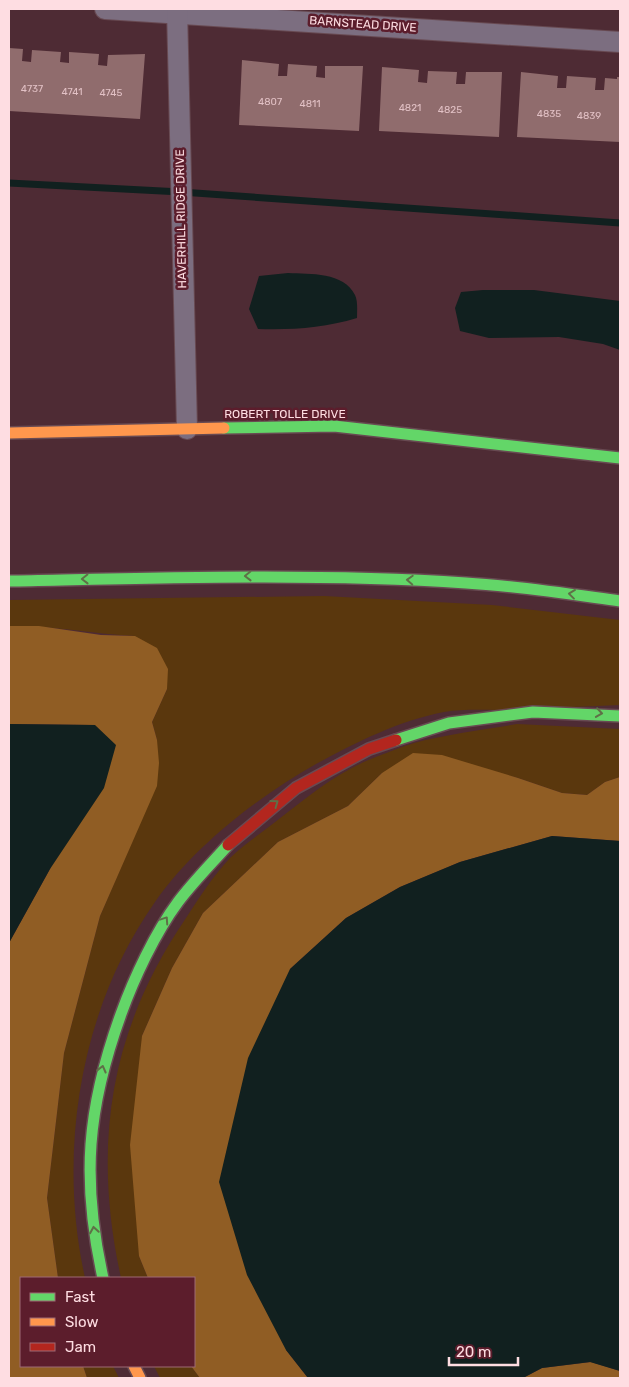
<svg xmlns="http://www.w3.org/2000/svg" width="629" height="1387" font-family="Rubik,sans-serif">
  <rect width="100%" height="100%" fill="#4e2b34"/>
  <g fill="#5a370d">
    <path d="M324 596 492 605 620 620V705C580 707 540 708 500 710 482 710 462 709 444 712 398 721 357 742 316 764 258 797 194 846 155 902 80 1008 57 1152 85 1278H58L47 1198 64 1053 100 916 140 823 157 740 152 722 167 689 135 636C93 634 51 625 9 626V600Z"/>
    <path d="M517 724 620 729V777L605 782 587 795 562 793 518 778 483 769 382 773 348 806 278 842 203 913 172 968 142 1036 139 1256 148 1278H121C92 1146 109 1031 186 918 199 898 213 876 230 858 244 844 263 832 279 819 306 798 334 775 366 761 381 755 398 748 414 743 447 734 483 730 517 724Z"/>
    <polygon points="83,1366 113,1366 119,1378 87,1378"/>
    <polygon points="154,1366 191,1366 200,1378 160,1378"/>
  </g>
  <g fill="#905d24">
    <polygon points="9,626 39,626 101,635 135,636 157,648 168,669 167,689 152,722 157,740 159,763 157,786 100,916 64,1053 47,1198 58,1278 21,1278 21,1366 83,1366 87,1378 9,1378 9,943 50,869 95,725 9,724"/>
    <polygon points="413,753 442,755 518,778 562,793 587,795 605,782 620,777 620,841 552,836 460,862 400,887 346,918 290,969 286,1350 308,1378 200,1378 191,1366 194,1366 194,1278 148,1278 139,1256 130,1145 142,1036 172,968 203,913 278,842 348,806 382,773"/>
    <polygon points="591,1362 620,1371 620,1378 523,1378 542,1368"/>
  </g>
  <g fill="#11201f">
    <path d="M288 273C310 274 344 272 355 295 358 301 357 311 357 318 324 328 293 330 258 329L249 309 259 276Z"/>
    <polygon points="483,290 534,290 620,301 620,350 603,344 559,337 489,338 460,331 455,308 461,292"/>
    <polygon points="9,724 95,725 116,745 104,788 50,869 9,943"/>
    <polygon points="552,836 620,841 620,1371 590,1362 542,1368 523,1378 308,1378 286,1350 247,1275 219,1182 248,1058 290,969 346,918 400,887 460,862"/>
  </g>
  <g fill="none" stroke-linecap="round" stroke-linejoin="round">
    <polyline stroke="#11201f" stroke-width="7" points="9,183 181,192 620,223"/>
  </g>
  <g fill="#906c6d">
    <polygon points="9,48 23,49 22,61 31,62 32,50 61,52 60,62 69,63 69,52 99,54 98,65 107,66 108,55 145,54 140,119 9,111"/>
    <polygon points="242,60 279,64 278,76 287,76 288,64 317,66 316,77 325,78 325,66 363,66 359,131 239,125"/>
    <polygon points="382,67 419,70 418,82 427,83 428,71 457,72 456,84 465,84 466,72 502,72 499,137 379,131"/>
    <polygon points="521,72 558,76 557,88 566,88 567,76 596,78 595,90 604,90 605,78 617,79 617,77 620,77 620,142 517,137"/>
  </g>
  <g fill="none" stroke-linecap="round" stroke-linejoin="round">
    <defs>
      <g id="street">
        <polyline points="105,9 620,42"/>
        <polyline points="177,9 187,429"/>
      </g>
      <g id="fast">
        <polyline points="224,428 334,426 620,458"/>
        <path d="M9 581C161 578 314 573 466 583 518 586 569 594 620 601"/>
        <polyline points="396,740 449,723 533,712 620,716"/>
        <path d="M103 1278C81 1179 87 1108 121 1014 134 978 155 933 178 902 193 882 211 864 228 845"/>
      </g>
      <g id="slow">
        <polyline points="9,433 224,428"/>
        <polyline points="134,1366 140,1378"/>
      </g>
      <polyline id="jam" points="228,845 296,788 369,749 396,740"/>
    </defs>
    <use href="#street" stroke="#684a52" stroke-width="22"/>
    <use href="#fast" stroke="#684a52" stroke-width="14"/>
    <use href="#slow" stroke="#684a52" stroke-width="14"/>
    <use href="#jam" stroke="#684a52" stroke-width="14"/>
    <use href="#street" stroke="#7c6e80" stroke-width="20"/>
    <use href="#fast" stroke="#63d668" stroke-width="11"/>
    <use href="#slow" stroke="#ff974d" stroke-width="11"/>
    <use href="#jam" stroke="#b3261e" stroke-width="11"/>
  </g>
  <defs><path id="oneway-chevron" d="M-2-3.5L2.5 0L-2 3.5" fill="none" stroke-width="1.6" stroke-linecap="round" stroke-linejoin="round" transform="scale(1.25)"/></defs>
  <g stroke="#5f7047">
    <use href="#oneway-chevron" transform="translate(248 576) rotate(179)"/>
    <use href="#oneway-chevron" transform="translate(85 579) rotate(179)"/>
    <use href="#oneway-chevron" transform="translate(410 580) rotate(-177)"/>
    <use href="#oneway-chevron" transform="translate(572 594) rotate(-173)"/>
    <use href="#oneway-chevron" transform="translate(599 713) rotate(8)"/>
    <use href="#oneway-chevron" transform="translate(275 803) rotate(-36)"/>
    <use href="#oneway-chevron" transform="translate(165 920) rotate(-56)"/>
    <use href="#oneway-chevron" transform="translate(102 1069) rotate(-76)"/>
    <use href="#oneway-chevron" transform="translate(94 1230) rotate(-99)"/>
  </g>
  <g text-anchor="middle" stroke-width="5" stroke-linejoin="round" paint-order="stroke">
    <g font-size="10" fill="#e2c1c5">
      <text x="32" y="92">4737</text>
      <text x="72" y="95">4741</text>
      <text x="111" y="96">4745</text>
      <text x="270" y="105">4807</text>
      <text x="310" y="107">4811</text>
      <text x="410" y="111">4821</text>
      <text x="450" y="113">4825</text>
      <text x="549" y="117">4835</text>
      <text x="589" y="119">4839</text>
    </g>
    <g font-size="12" fill="#fedde2" stroke="#5c1d2c">
      <text transform="translate(363 24) rotate(4)" y="4">BARNSTEAD DRIVE</text>
      <text transform="translate(181 219) rotate(-91)" y="4">HAVERHILL RIDGE DRIVE</text>
      <text x="285" y="418">ROBERT TOLLE DRIVE</text>
    </g>
  </g>
  <rect width="629" height="1387" fill="none" stroke="#fedde2" stroke-width="20"/>
  <rect x="20" y="1277" width="175" height="90" fill="#5c1d2c" stroke="#9d6a75"/>
  <rect x="30" y="1293" width="25" height="8" fill="#63d668" stroke="#9d6a75"/>
  <text x="65" y="1302" font-size="15" fill="#fedde2">Fast</text>
  <rect x="30" y="1318" width="25" height="8" fill="#ff974d" stroke="#9d6a75"/>
  <text x="65" y="1327" font-size="15" fill="#fedde2">Slow</text>
  <rect x="30" y="1343" width="25" height="8" fill="#b3261e" stroke="#9d6a75"/>
  <text x="65" y="1352" font-size="15" fill="#fedde2">Jam</text>
  <path d="M449 1357v8h69v-8" fill="none" stroke="#fedde2" stroke-width="2.5"/>
  <text x="456" y="1357" font-size="15" fill="#fedde2" stroke="#5c1d2c" stroke-width="4" paint-order="stroke">20 m</text>
</svg>
